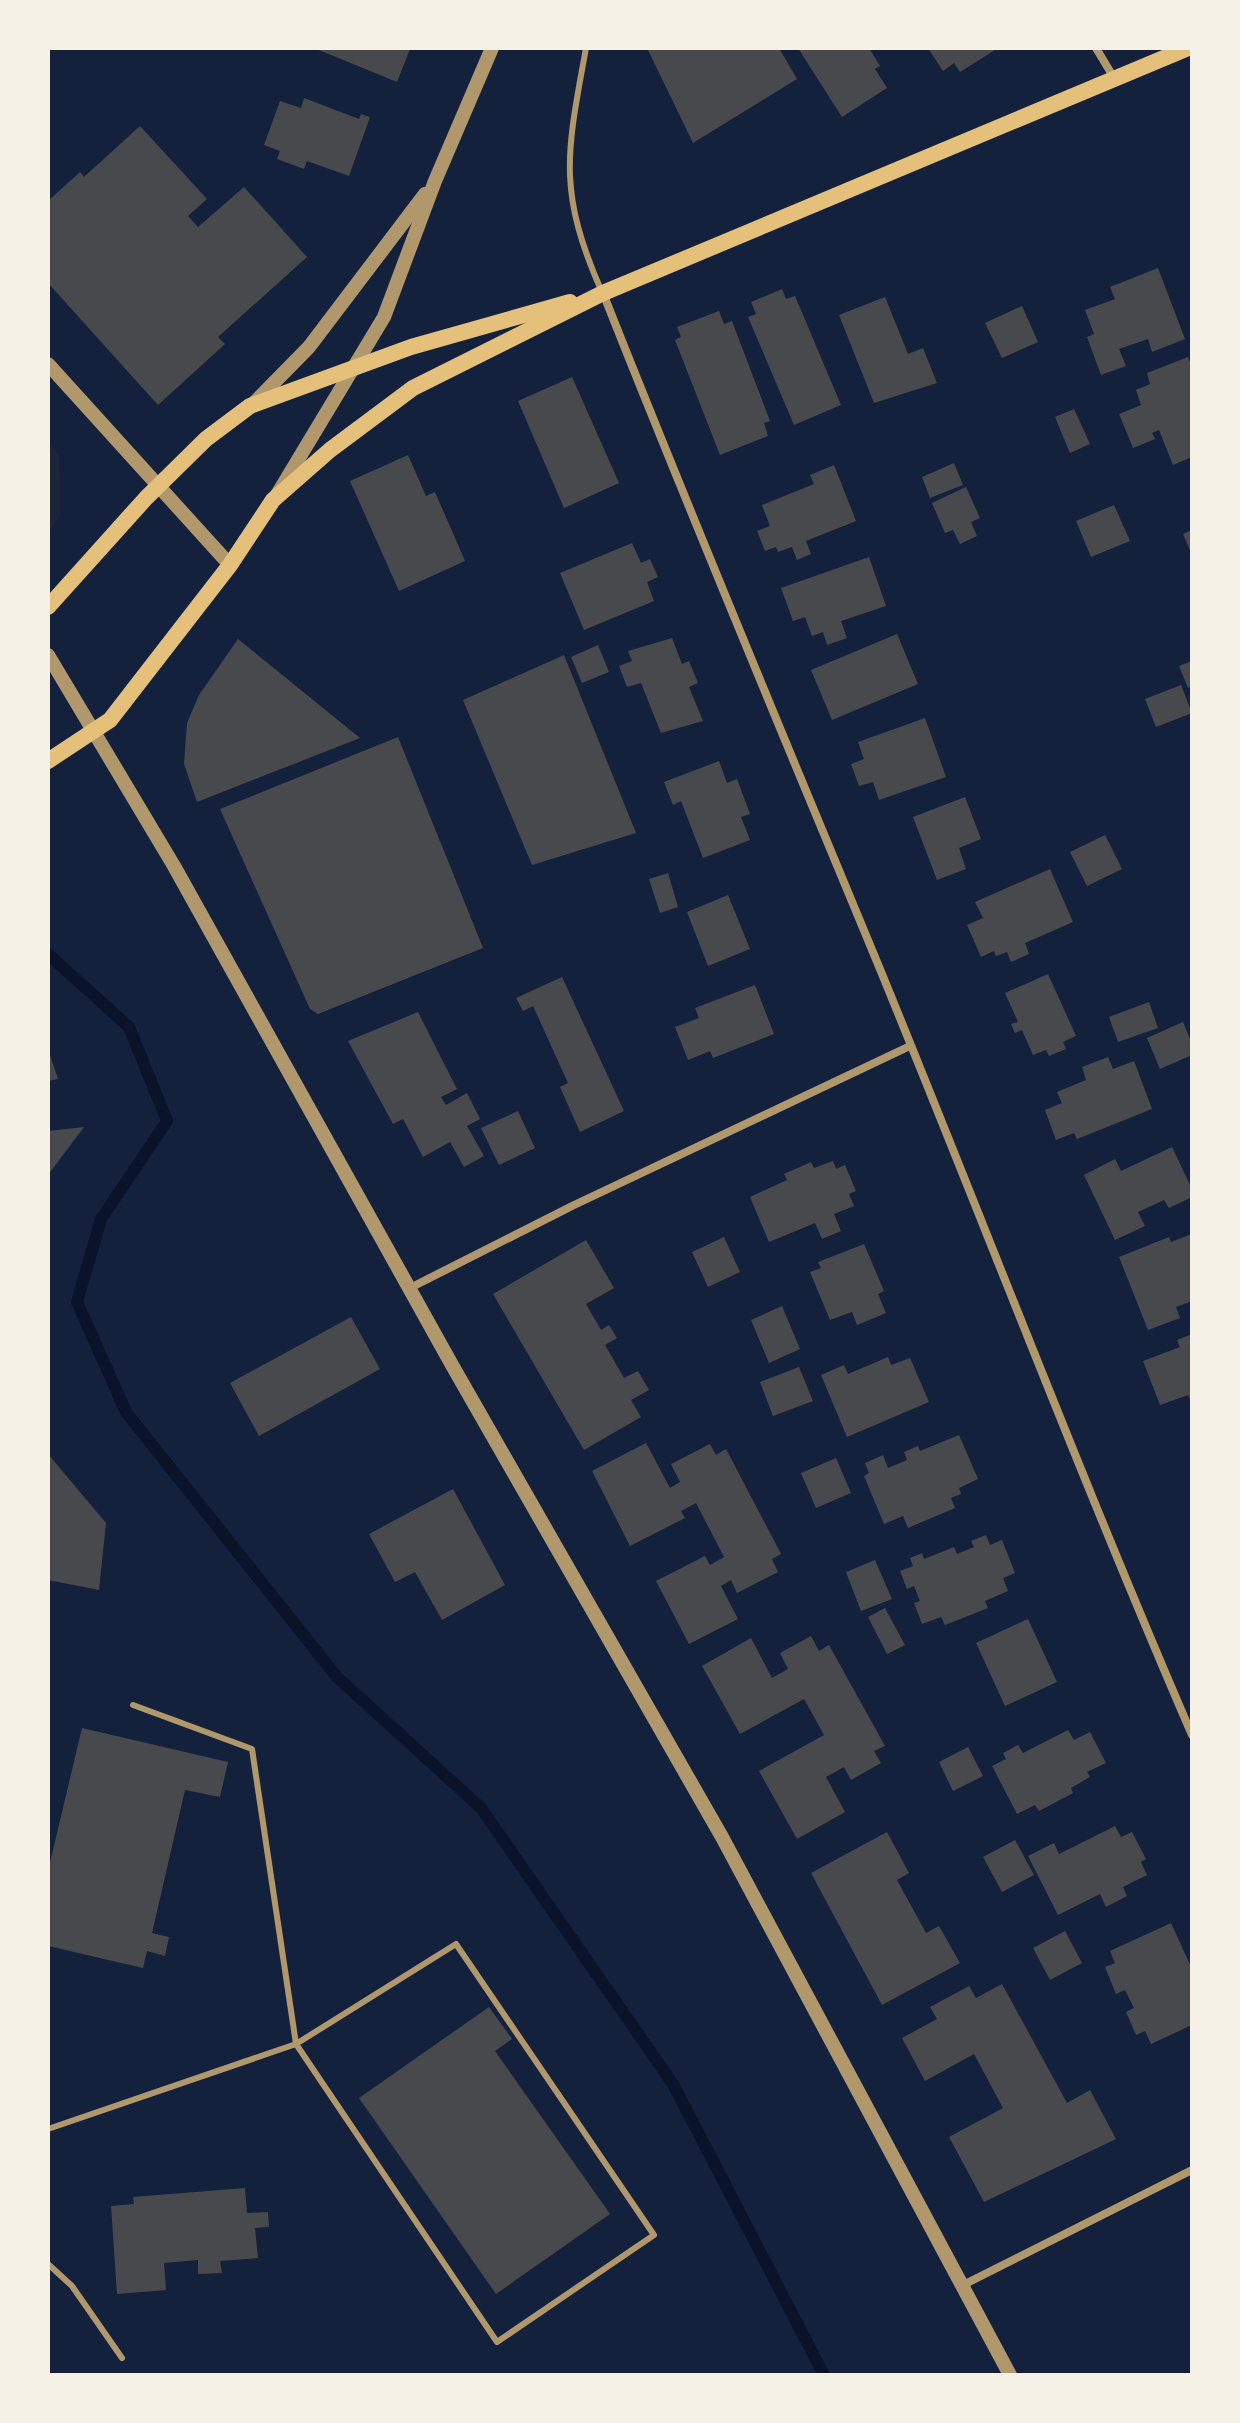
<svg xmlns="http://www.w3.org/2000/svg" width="1240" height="2423" font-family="Literata,serif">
  <rect width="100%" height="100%" fill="#14213d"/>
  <polygon fill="#1d2539" points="48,443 59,455 60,515 48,533"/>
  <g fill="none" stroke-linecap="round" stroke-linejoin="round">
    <polyline stroke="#0b132b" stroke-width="12" points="48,954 129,1027 167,1121 101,1219 77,1302 126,1412 337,1677 481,1808 673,2084 824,2375"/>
  </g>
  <g fill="#48494c">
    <polygon points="314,48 407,48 410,49 397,82"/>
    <polygon points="647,48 779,48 797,79 693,143"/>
    <polygon points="798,48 869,48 880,66 875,69 887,88 842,117"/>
    <polygon points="928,48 998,48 960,72 954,63 943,71"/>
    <polygon points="304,98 359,119 361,114 370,117 349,176 307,161 304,169 277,159 280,151 264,145 280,101 301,108"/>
    <polygon points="140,126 207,199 188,216 198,227 244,187 307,257 218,337 225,344 158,405 48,283 48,201 80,172 84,177"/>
    <polygon points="1158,268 1185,339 1152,352 1148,339 1119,349 1126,366 1101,375 1087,337 1094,334 1085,310 1115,299 1110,287"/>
    <polygon points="782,289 786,299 795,296 841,405 794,425 748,317 756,314 751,302"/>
    <polygon points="885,297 908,354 923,348 937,383 874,403 839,315"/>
    <polygon points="1022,306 1038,342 1002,358 985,323"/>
    <polygon points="719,311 724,324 732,321 770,421 764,423 768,436 720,455 675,340 681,337 677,327"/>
    <polygon points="1188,357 1192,367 1192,457 1173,465 1159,430 1152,433 1155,439 1133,448 1119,414 1141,405 1136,390 1150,384 1147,373"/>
    <polygon points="572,377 619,483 564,508 518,401"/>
    <polygon points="1074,409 1090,444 1070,453 1055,417"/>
    <polygon points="408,455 426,496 435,492 465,561 399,591 350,481"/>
    <polygon points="954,463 963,485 930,498 922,477"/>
    <polygon points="834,465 856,521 806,541 811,554 797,560 792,547 778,552 776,547 765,551 757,531 770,526 762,505 814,484 810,475"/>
    <polygon points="966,487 980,518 971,522 977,536 960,544 953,530 945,533 932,503"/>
    <polygon points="1114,505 1130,541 1091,557 1076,521"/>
    <polygon points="1192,530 1192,555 1183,534"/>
    <polygon points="632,543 641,563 650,559 658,577 647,582 654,601 584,630 560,573"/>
    <polygon points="869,557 886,606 841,621 847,638 827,645 823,632 812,636 805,617 793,621 781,588"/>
    <polygon points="897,634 918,684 832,720 811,670"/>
    <polygon points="672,638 682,664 689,661 698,683 689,687 703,721 661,733 641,683 627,687 619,666 632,661 628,651"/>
    <polygon points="238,639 360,738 197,802 184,764 187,723 199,695"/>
    <polygon points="598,645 609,672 582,683 571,657"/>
    <polygon points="564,655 636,833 532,865 463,700"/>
    <polygon points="1192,661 1192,686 1188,688 1179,666"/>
    <polygon points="1181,685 1192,713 1156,727 1145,699"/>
    <polygon points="925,718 946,777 879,800 873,782 859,786 851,764 864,759 858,742"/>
    <polygon points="398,737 483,948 318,1014 310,1009 220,809"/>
    <polygon points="719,761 727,783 737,779 750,814 741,817 750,840 703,858 681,801 673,805 664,782"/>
    <polygon points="965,797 981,839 959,848 966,869 937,880 913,817"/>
    <polygon points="1105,835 1122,869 1087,886 1070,852"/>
    <polygon points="1050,869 1073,922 1025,943 1029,954 1011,962 1007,952 996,956 994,951 981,957 967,925 983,918 975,902"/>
    <polygon points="668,873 678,907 660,913 649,879"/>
    <polygon points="728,895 750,949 708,966 687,912"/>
    <polygon points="1048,974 1076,1036 1063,1042 1066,1049 1049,1056 1046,1050 1033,1055 1022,1030 1015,1033 1011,1024 1018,1022 1005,993"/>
    <polygon points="562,977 624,1111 580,1132 560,1087 568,1083 533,1006 523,1011 516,998"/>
    <polygon points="755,985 774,1034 713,1058 710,1051 688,1060 675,1027 699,1018 695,1008"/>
    <polygon points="1149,1002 1158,1028 1118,1042 1109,1017"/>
    <polygon points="418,1012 457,1089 441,1097 446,1105 467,1093 480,1119 467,1126 484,1156 464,1167 450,1142 423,1157 403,1119 393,1124 348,1041"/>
    <polygon points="1183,1022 1192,1044 1192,1055 1160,1069 1147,1038"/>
    <polygon points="48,1049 58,1079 48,1081"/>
    <polygon points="1108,1057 1113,1069 1134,1061 1152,1109 1077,1139 1074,1133 1056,1140 1045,1110 1062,1103 1057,1092 1086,1080 1082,1067"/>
    <polygon points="518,1111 535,1148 499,1165 481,1128"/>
    <polygon points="84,1127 48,1175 48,1131"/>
    <polygon points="1172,1147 1192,1189 1192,1197 1169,1208 1164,1200 1138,1212 1145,1226 1115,1240 1084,1175 1115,1159 1121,1171"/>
    <polygon points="833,1161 836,1169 845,1165 856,1191 849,1194 854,1206 834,1214 841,1231 822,1239 815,1223 769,1242 750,1197 787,1180 784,1174 811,1162 814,1168"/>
    <polygon points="1192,1234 1192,1301 1176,1307 1180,1318 1148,1330 1119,1257 1169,1237 1171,1242"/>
    <polygon points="724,1237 740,1272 708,1287 692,1252"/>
    <polygon points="586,1240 614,1288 586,1304 601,1330 609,1325 617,1338 605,1345 624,1378 638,1371 649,1390 631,1400 641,1417 584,1450 493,1294"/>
    <polygon points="864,1244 884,1291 878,1294 886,1313 857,1325 852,1312 830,1320 810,1272 821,1268 818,1262"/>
    <polygon points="782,1306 800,1349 769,1363 751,1320"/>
    <polygon points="351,1317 380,1369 259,1436 230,1383"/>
    <polygon points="1192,1334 1192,1405 1188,1395 1160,1405 1143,1361 1180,1347 1177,1340"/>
    <polygon points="888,1357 891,1365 910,1358 929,1402 847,1437 821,1375 844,1365 848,1374"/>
    <polygon points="799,1367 813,1401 773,1416 760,1382"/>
    <polygon points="959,1435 978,1479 959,1488 961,1494 951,1498 955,1508 908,1528 903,1516 884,1524 864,1476 869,1473 865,1463 883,1455 888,1468 907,1460 904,1452 918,1446 920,1451"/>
    <polygon points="646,1443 670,1488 680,1482 671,1464 710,1444 716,1455 726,1449 781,1554 772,1559 778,1572 737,1593 731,1580 721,1586 738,1619 689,1644 656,1581 705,1556 710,1565 724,1557 696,1503 681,1511 685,1518 630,1546 592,1471"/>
    <polygon points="48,1454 106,1523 99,1590 48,1580"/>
    <polygon points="836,1458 851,1493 816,1508 801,1473"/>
    <polygon points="453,1489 505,1585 442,1620 415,1572 395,1582 369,1534"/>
    <polygon points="986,1535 990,1545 1002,1540 1015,1573 1003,1578 1008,1591 985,1601 988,1608 945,1625 941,1617 922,1624 914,1603 920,1601 914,1586 907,1589 900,1571 913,1566 910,1558 922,1553 924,1559 954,1547 957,1554 974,1547 971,1541"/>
    <polygon points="875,1560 892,1599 861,1611 846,1572"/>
    <polygon points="885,1608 905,1645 887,1654 868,1617"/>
    <polygon points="1028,1619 1057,1682 1005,1706 976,1643"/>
    <polygon points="811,1636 819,1651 829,1645 885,1746 874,1751 881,1763 851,1780 844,1767 826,1777 845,1812 797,1839 759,1771 824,1735 804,1699 740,1734 702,1666 751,1638 772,1678 788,1669 780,1653"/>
    <polygon points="82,1728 228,1762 220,1797 185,1790 152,1933 169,1937 165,1956 147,1951 143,1968 48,1946 48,1871"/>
    <polygon points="1068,1730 1074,1740 1090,1732 1106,1763 1087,1772 1090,1777 1071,1788 1073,1793 1039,1811 1035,1805 1017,1814 992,1766 1006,1759 1003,1753 1018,1745 1023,1753"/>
    <polygon points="968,1747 983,1776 953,1791 939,1762"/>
    <polygon points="1115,1826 1121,1837 1132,1832 1146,1859 1141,1862 1147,1875 1123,1887 1127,1896 1106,1907 1100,1894 1058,1915 1028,1856 1054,1843 1059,1854"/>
    <polygon points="887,1832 909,1873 897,1880 926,1933 939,1926 960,1963 882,2005 811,1873"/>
    <polygon points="1015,1840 1034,1875 1002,1892 983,1857"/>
    <polygon points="1171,1923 1192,1969 1192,2025 1151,2044 1145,2031 1136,2035 1126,2012 1134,2008 1125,1990 1116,1994 1105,1967 1115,1963 1110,1951"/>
    <polygon points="1065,1931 1082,1963 1050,1980 1033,1948"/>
    <polygon points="1002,1984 1067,2103 1090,2090 1116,2139 984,2202 949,2137 1003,2108 974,2054 925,2081 902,2038 937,2019 930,2007 969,1986 976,1998"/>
    <polygon points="489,2007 512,2039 495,2051 610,2214 496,2294 359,2098"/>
    <polygon points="245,2188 247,2213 268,2212 269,2227 255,2228 258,2258 220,2261 222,2273 198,2274 198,2260 164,2263 166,2290 117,2294 111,2206 134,2204 133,2197"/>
  </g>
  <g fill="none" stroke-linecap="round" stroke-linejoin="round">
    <g stroke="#b1986c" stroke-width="6">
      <path d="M586 48C567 153 557 189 601 290"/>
      <polygon points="456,1944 654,2235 497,2342 296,2044"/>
      <polyline points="48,2129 296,2044 252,1749 133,1705"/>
      <polyline points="48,2264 72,2286 122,2358"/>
    </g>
    <g stroke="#b1986c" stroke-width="8">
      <polyline points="1096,48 1114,78"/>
      <path d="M603 293C693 521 788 747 882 974 986 1228 1083 1483 1192 1735"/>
      <polyline points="410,1288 572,1206 910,1046"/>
      <polyline points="961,2286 1192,2170"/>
    </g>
    <g stroke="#b1986c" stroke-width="14">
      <polyline points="48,364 230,565"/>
      <polyline points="251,406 309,347 425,194"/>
      <polyline points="278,493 384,317 435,181 492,48"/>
      <polyline points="48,655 174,866 452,1365 722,1837 1010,2375"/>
    </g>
    <g stroke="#e5c07b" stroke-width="16">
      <polyline points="48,607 146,498 206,439 250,406 411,347 570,302"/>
      <polyline points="48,761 110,720 230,565 273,500 330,450 413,388 603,293 1188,48"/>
    </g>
  </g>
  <rect width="1240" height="2423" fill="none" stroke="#f6f1e7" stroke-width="100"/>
</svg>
